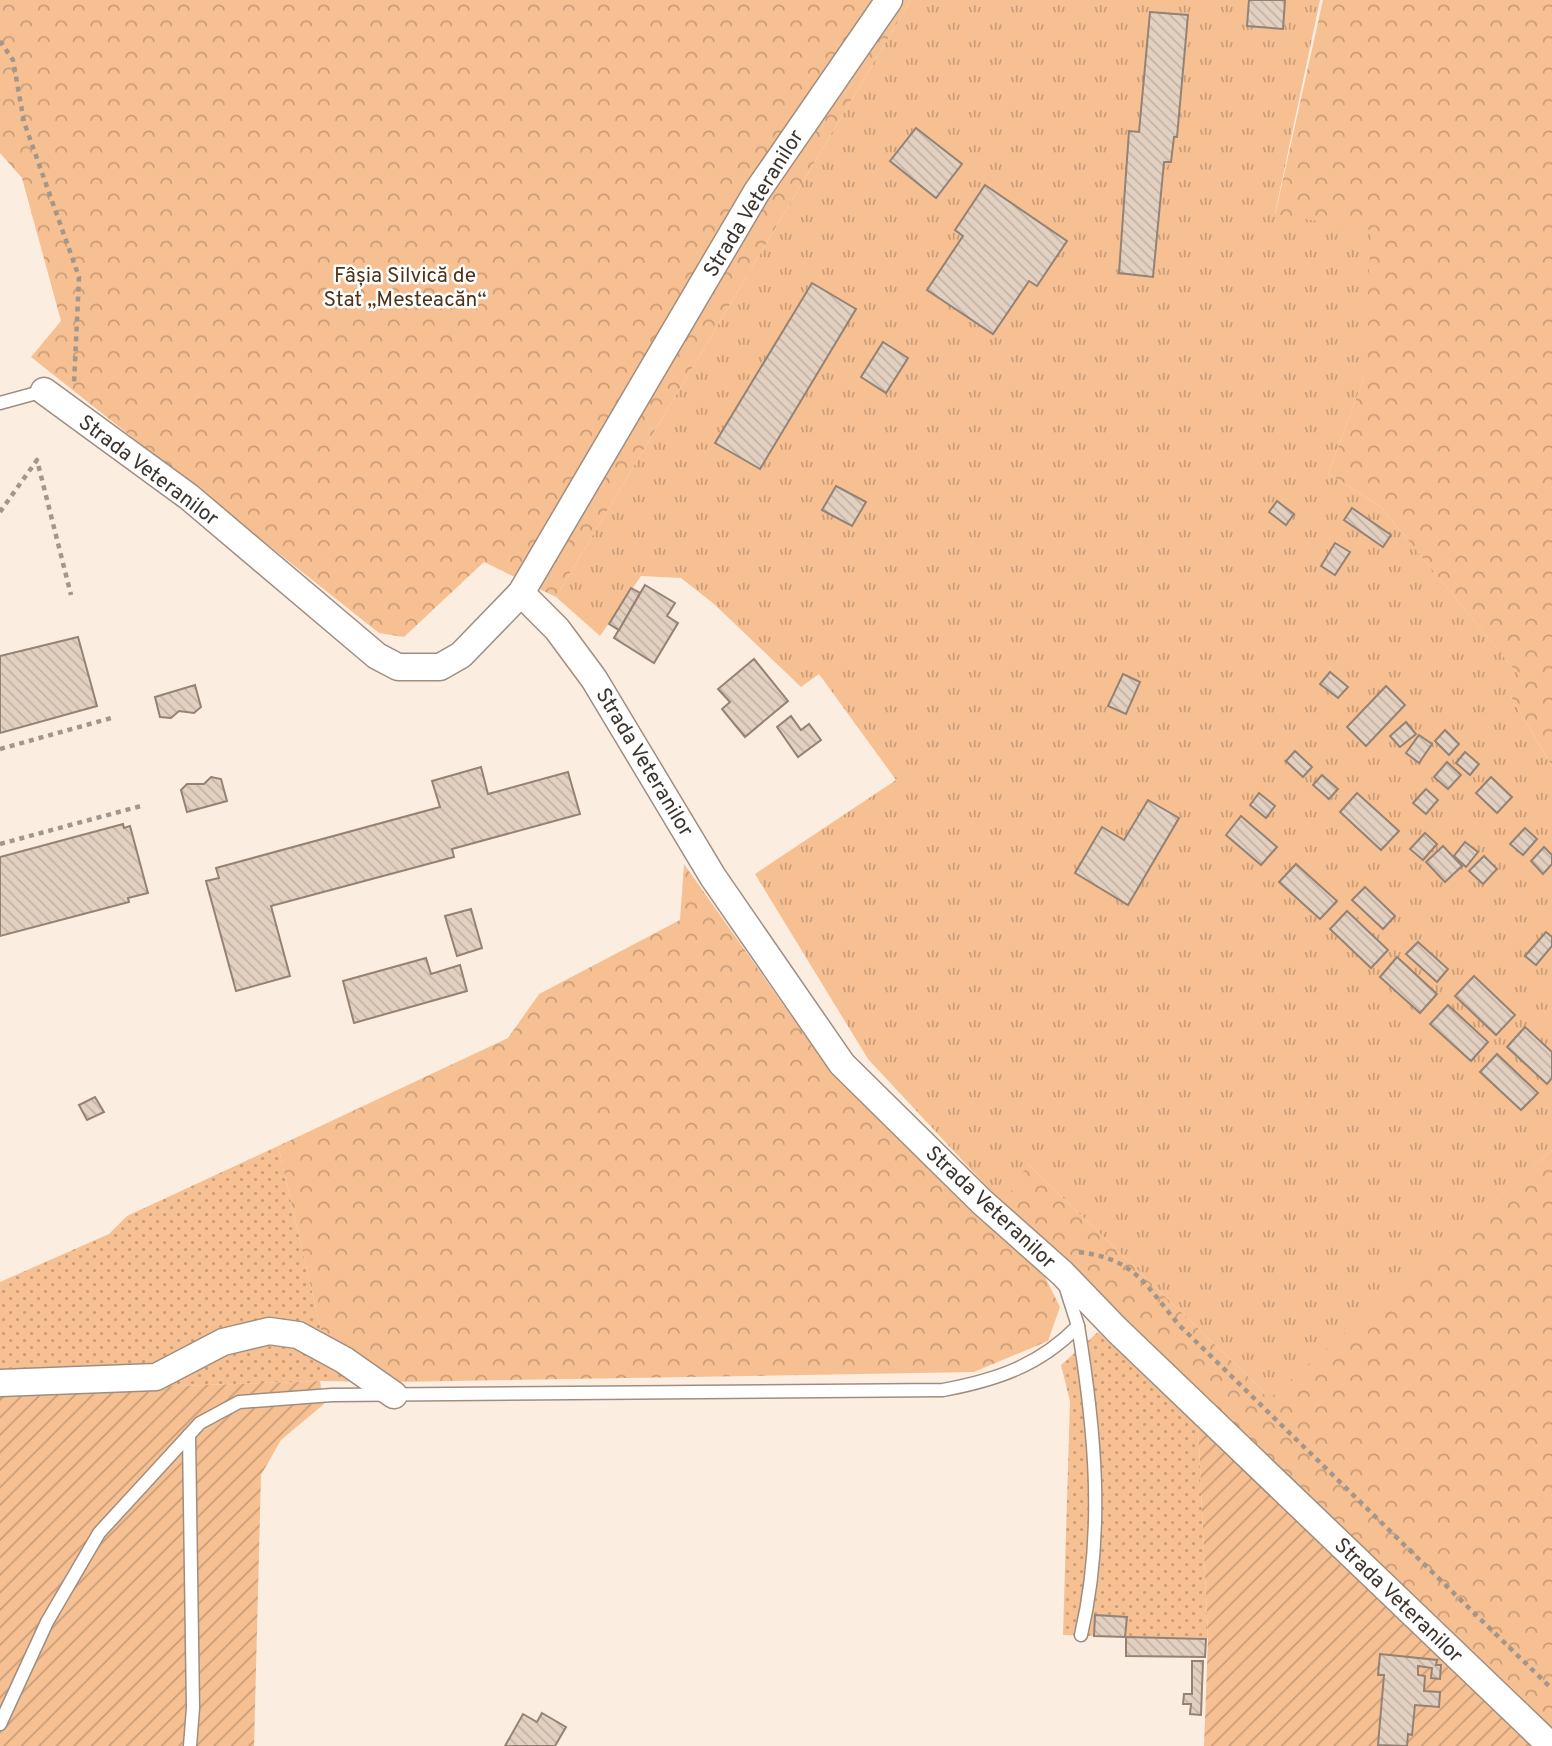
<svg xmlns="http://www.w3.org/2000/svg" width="1552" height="1746" font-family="Overpass,sans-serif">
  <defs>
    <pattern id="grass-dots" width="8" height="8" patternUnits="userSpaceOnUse" patternTransform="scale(1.75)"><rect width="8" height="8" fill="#f7c092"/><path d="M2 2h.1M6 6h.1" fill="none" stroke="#c99d78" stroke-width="1.8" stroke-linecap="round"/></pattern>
    <pattern id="forest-crowns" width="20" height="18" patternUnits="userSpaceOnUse" patternTransform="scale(1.75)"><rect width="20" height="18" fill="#f7c092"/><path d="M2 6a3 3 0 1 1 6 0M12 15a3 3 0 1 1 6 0" fill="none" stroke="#c99d78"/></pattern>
    <pattern id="park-tufts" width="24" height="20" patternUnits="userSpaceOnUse" patternTransform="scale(1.75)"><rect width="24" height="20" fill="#f7c092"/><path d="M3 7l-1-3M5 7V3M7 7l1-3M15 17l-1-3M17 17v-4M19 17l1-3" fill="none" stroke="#c99d78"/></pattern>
    <pattern id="garden-furrows" width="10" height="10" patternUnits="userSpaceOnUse" patternTransform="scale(1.75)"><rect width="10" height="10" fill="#f7c092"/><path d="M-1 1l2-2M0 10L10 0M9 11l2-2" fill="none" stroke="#c99d78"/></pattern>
    <pattern id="building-back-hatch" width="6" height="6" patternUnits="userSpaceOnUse" patternTransform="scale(1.75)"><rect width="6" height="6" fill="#e2d0c1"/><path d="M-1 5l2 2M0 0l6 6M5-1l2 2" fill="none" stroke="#c3b3a6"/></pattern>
  </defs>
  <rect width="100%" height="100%" fill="#fcede1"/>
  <g fill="url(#grass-dots)">
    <polygon points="278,1146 321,1330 395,1382 320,1381 0,1392 0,1282 109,1234 127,1216"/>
    <polygon points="1098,1332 1198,1425 1208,1638 1125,1637 1126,1617 1095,1616 1094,1636 1063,1635 1070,1401 1061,1365"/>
  </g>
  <g fill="url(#forest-crowns)">
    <polygon points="0,0 911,0 556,597 484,562 404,637 379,633 31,357 61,321 22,178 0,153"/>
    <polygon points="1323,0 1552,0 1552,766 1511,697 1525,683 1380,506 1328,474 1364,377 1275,215"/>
    <polygon points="684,864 833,1075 1045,1277 1060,1307 1048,1341 974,1372 395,1382 321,1330 278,1146 508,1038 539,994 680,920"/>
    <polygon points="1552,1150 1552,1732 1003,1204 1027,1163 1260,1388 1268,1399"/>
  </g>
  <polygon fill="url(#park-tufts)" points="911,0 1320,0 1275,214 1371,230 1364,377 1328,474 1380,506 1526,684 1511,697 1552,766 1552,1150 1268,1400 1260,1388 1028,1164 1003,1204 868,1059 755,874 896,780 819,674 801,687 714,604 681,578 641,576 600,636 556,597"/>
  <g fill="url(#garden-furrows)">
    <polygon points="320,1381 324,1404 281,1440 261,1475 254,1746 0,1746 0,1392"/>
    <polygon points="1198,1425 1535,1746 1204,1746 1208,1638"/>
  </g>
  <g fill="url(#building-back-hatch)" stroke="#948375" stroke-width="2">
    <polygon points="1249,0 1285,0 1283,29 1247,26"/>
    <polygon points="1150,12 1188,15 1177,137 1174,137 1171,162 1164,162 1153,277 1119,273 1129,131 1139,132"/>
    <polygon points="916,128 962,164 936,198 890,161"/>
    <polygon points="985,185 1067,241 1037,286 1029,281 993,334 927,290 963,236 955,230"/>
    <polygon points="812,283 856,309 760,469 715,443"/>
    <polygon points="883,342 908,358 886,393 861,377"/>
    <polygon points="836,486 866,502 852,526 822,510"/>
    <polygon points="1277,501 1294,514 1286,525 1269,512"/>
    <polygon points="1352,508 1391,535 1383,547 1344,520"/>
    <polygon points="1335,543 1350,552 1335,575 1321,566"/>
    <polygon points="645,585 675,603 667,616 678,623 654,663 614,638"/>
    <polygon points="631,588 640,593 619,630 609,624"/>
    <polygon points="78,637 97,706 0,733 0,656"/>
    <polygon points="754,659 788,701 745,737 722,709 730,702 718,689"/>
    <polygon points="1330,672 1348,687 1338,698 1320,684"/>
    <polygon points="1123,674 1140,682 1126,714 1108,706"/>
    <polygon points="195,685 201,707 194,713 179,711 171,718 160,717 155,697"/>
    <polygon points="1386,686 1405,705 1366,746 1347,727"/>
    <polygon points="791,716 801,730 809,724 821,740 798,757 777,727"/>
    <polygon points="1406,722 1416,734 1400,747 1390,736"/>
    <polygon points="1445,730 1459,744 1449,755 1435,741"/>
    <polygon points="1419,735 1432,744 1419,763 1406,753"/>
    <polygon points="1295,751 1312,767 1303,777 1286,761"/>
    <polygon points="1465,752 1479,764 1470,775 1456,763"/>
    <polygon points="1447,762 1461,775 1448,789 1434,777"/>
    <polygon points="481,767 488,794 568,772 580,814 452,849 454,857 271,906 290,976 236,991 206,881 219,878 216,868 440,807 432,781"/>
    <polygon points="1322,775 1338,789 1329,799 1313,785"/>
    <polygon points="211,777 221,779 227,801 187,812 181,790 187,784 204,784"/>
    <polygon points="1491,777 1512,797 1497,813 1476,793"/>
    <polygon points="1426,789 1438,800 1426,814 1413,803"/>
    <polygon points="1259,793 1275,806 1266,818 1250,805"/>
    <polygon points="1357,793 1399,831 1381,850 1340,812"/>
    <polygon points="1148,800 1179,818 1128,905 1075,873 1102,827 1124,840"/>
    <polygon points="1241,816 1277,847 1261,865 1226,835"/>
    <polygon points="123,824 124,828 130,826 148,893 128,898 129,902 0,936 0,857"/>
    <polygon points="1525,828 1537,839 1523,855 1510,844"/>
    <polygon points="1425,833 1437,844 1423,860 1410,849"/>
    <polygon points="1465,842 1478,852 1466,867 1454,856"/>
    <polygon points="1443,846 1462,866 1445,882 1426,862"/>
    <polygon points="1544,847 1552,855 1552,864 1543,874 1531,861"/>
    <polygon points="1484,856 1497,869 1483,884 1469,871"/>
    <polygon points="1296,864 1337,901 1320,919 1279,882"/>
    <polygon points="1365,887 1395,916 1383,929 1352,900"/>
    <polygon points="471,909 482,948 457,956 445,916"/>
    <polygon points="1347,911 1388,950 1371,968 1330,929"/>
    <polygon points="1546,932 1552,937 1552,946 1536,965 1525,956"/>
    <polygon points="1418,942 1448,969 1437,982 1406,954"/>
    <polygon points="1397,957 1437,994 1420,1013 1380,977"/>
    <polygon points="426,958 431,974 460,965 467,991 354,1023 343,981"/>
    <polygon points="1474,976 1515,1015 1496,1035 1455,996"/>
    <polygon points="1448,1005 1488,1042 1471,1061 1430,1024"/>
    <polygon points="1525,1027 1552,1052 1552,1078 1547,1084 1507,1047"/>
    <polygon points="1497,1054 1538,1093 1521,1110 1480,1072"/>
    <polygon points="95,1097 104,1112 87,1120 79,1105"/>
    <polygon points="1095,1615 1127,1617 1125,1637 1094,1636"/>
    <polygon points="1126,1637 1206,1639 1205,1657 1126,1656"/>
    <polygon points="1380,1654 1437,1660 1436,1665 1441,1665 1440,1679 1431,1678 1432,1668 1418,1666 1418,1675 1425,1676 1424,1691 1440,1692 1439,1707 1415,1705 1412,1735 1408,1734 1407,1746 1378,1745 1384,1675 1378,1675"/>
    <polygon points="1192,1661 1203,1661 1201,1715 1190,1714 1191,1704 1183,1704 1184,1694 1192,1694"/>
    <polygon points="542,1713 566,1727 555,1746 505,1746 523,1714 537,1722"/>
  </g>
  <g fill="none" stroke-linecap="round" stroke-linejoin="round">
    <defs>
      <g id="lane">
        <polyline points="0,403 44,391"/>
        <path d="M1078 1326C1095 1429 1105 1533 1081 1635"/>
        <polyline points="189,1435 193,1708 190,1746"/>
        <path d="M0 1724 47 1622 99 1533 200 1423 239 1402 332 1395 943 1390C996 1380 1039 1366 1078 1326L1064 1282"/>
      </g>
      <g id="street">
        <polyline points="44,391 189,497 377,656 398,667 440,667 461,655 521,593 756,193 889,0"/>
        <polyline points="521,593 557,629 594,679 713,877 842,1064 982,1202 1062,1273 1117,1330 1551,1746"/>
        <polyline points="0,1383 156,1377 223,1342 269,1331 298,1335 344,1360 394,1395"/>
      </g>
    </defs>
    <use href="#lane" stroke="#9f8e80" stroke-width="15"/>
    <use href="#street" stroke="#9f8e80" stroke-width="29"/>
    <g stroke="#a2968d" stroke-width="4.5" stroke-dasharray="5 5" stroke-linecap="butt">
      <polyline points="0,41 13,60 24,122 79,277 74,384"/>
      <polyline points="0,512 37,460 71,595"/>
      <polyline points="0,749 115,717"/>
      <polyline points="0,844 141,806"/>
      <path d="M1079 1252C1136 1259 1145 1285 1180 1326L1552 1689"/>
    </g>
    <use href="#lane" stroke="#fff" stroke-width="12"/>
    <use href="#street" stroke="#fff" stroke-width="26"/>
  </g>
  <g text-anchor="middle" stroke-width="5" stroke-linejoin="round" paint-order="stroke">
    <g font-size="21" fill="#3b342e" stroke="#fff">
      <text transform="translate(753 203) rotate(-58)" y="7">Strada Veteranilor</text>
      <text transform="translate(149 470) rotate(37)" y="7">Strada Veteranilor</text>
      <text transform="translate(645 762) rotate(59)" y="7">Strada Veteranilor</text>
      <text transform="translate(991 1207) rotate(43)" y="7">Strada Veteranilor</text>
      <text transform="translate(1399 1600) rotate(44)" y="7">Strada Veteranilor</text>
    </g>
    <g font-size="21" fill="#523216" stroke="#fff">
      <text x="405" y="282">Fâșia Silvică de<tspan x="405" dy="24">Stat „Mesteacăn“</tspan></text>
    </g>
  </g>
</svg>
